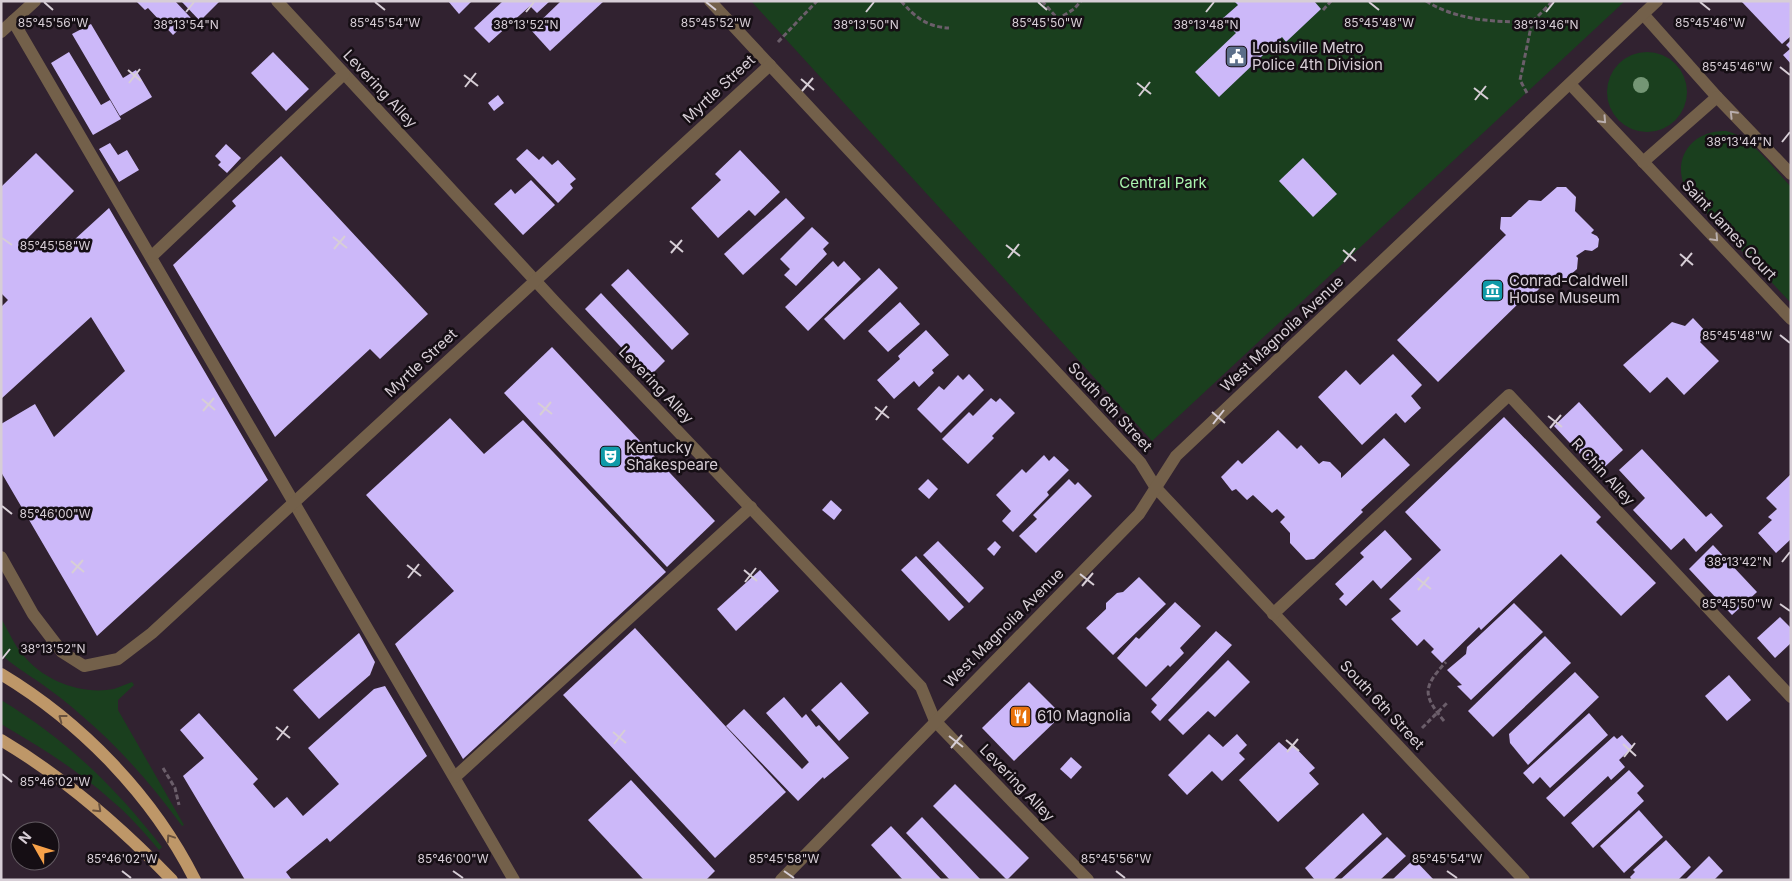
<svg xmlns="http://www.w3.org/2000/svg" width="1792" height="881" font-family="Inter,sans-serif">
  <rect width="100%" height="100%" fill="#312230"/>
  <g fill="#1a3f1e">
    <polygon points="751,1 1625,1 1152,441"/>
    <circle cx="1647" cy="92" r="40"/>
    <path d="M1726 131C1751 136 1774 169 1791 187V303L1692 198C1667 167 1687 130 1726 131Z"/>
    <path d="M1 618C8 630 14 645 23 655 44 681 81 695 114 689 120 687 126 684 132 682L134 685 118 700V710L184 825 182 826C152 785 120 748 81 715 68 703 53 692 39 682 26 673 12 665 1 654Z"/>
    <path d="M1 700C67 740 115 787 162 847L159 850C144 832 129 815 111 800 78 770 40 747 1 724Z"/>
  </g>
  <g fill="#ccb8f9">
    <polygon points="136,1 175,1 191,18 173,35 148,8 145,10"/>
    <polygon points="181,1 220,1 200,21"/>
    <polygon points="448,1 472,1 459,14"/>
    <polygon points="503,1 550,1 537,13 530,6 489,43 474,28"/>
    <polygon points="561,1 604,1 550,51 531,30"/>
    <polygon points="1234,1 1314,1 1321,9 1286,42 1282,37 1219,97 1195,72 1236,33 1222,19 1238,5"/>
    <polygon points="1741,1 1791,1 1791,36 1782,44"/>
    <polygon points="91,24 123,78 136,70 152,97 120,116 72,34"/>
    <polygon points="1791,40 1791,64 1783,55 1790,49 1786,45"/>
    <polygon points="69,52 101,105 110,100 121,119 93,135 51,63"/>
    <polygon points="273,52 309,89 286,111 251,73"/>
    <polygon points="498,95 504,103 494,111 488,103"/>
    <polygon points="110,143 118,155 127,150 139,170 119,182 99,149"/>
    <polygon points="226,144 241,158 227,173 218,165 221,162 215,156"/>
    <polygon points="527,149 539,160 543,156 552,165 558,160 576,179 570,184 573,188 558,203 516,159"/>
    <polygon points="740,150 780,192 755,216 749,210 718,238 691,208 721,180 715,174"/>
    <polygon points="36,153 74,191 26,240 37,251 50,239 62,251 109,208 268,480 97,636 1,472 1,424 35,404 54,437 125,371 91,317 1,399 1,307 8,300 1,293 1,187"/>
    <polygon points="281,156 428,314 380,359 370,349 275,437 173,265 236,206 232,201"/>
    <polygon points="1303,158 1337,194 1313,217 1279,181"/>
    <polygon points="531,180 555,205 523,235 494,204 511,189 515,194"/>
    <polygon points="1557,187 1566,187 1576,197 1575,211 1594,230 1591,233 1597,236 1599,239 1598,247 1592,251 1585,250 1576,256 1578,258 1577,269 1567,278 1556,279 1553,275 1525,303 1522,300 1438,382 1397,340 1506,235 1500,229 1501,217 1511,217 1529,200 1541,201"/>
    <polygon points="786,198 805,218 743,275 724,254"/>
    <polygon points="812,227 829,243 823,249 827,254 796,286 784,275 790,269 780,259"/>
    <polygon points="833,261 838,267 844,261 861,279 808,331 785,307"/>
    <polygon points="879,268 898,288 844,340 824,319"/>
    <polygon points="628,269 689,334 672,350 611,285"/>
    <polygon points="601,293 665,361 649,377 585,309"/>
    <polygon points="900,302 920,324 888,352 868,331"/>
    <polygon points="1693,318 1708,334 1700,342 1719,361 1684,395 1667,377 1650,393 1623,365 1672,322 1685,326"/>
    <polygon points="926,330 949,355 932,370 934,373 919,387 914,381 894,399 877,380 900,359 898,356"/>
    <polygon points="552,347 715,521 667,567 504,393"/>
    <polygon points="1393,354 1422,385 1411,396 1421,408 1405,423 1396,413 1362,445 1318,397 1346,370 1360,385"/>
    <polygon points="969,374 984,390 941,433 917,409 939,386 944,390 958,375 963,380"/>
    <polygon points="991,398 996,402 1000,398 1015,413 992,436 994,438 968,464 942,439 969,412 973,416"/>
    <polygon points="1579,402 1623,450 1598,473 1554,426"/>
    <polygon points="1504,417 1601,517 1596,522 1656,583 1621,616 1561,554 1481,630 1479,627 1442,663 1431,652 1434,649 1424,639 1417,646 1391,619 1401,611 1389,599 1441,550 1405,512"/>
    <polygon points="450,418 484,454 523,420 666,572 463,759 395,644 454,591 366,495"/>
    <polygon points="1278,430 1297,449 1301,445 1319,464 1323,461 1330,462 1341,473 1341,478 1384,438 1410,465 1361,510 1363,512 1314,559 1306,560 1290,543 1290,533 1280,522 1285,517 1277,509 1272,513 1253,495 1247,500 1236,489 1232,491 1221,477 1238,460 1242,464"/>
    <polygon points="1642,449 1706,517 1711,513 1723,526 1696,552 1684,538 1671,550 1633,510 1645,498 1619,470"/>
    <polygon points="1044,455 1049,461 1054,456 1069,470 1047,492 1049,495 1013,532 1002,521 1011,511 996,495 1022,469 1026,473"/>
    <polygon points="1791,474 1791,539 1776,553 1758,533 1772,520 1768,517 1777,509 1766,498"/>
    <polygon points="928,479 938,489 929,499 918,489"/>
    <polygon points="1069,479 1075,485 1078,482 1092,496 1036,553 1019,536 1037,519 1033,515"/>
    <polygon points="831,500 842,510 834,520 822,510"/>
    <polygon points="1385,530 1412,559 1381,589 1373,580 1346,606 1339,599 1344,594 1335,584 1364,557 1360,553"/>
    <polygon points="938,541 984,588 969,603 923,555"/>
    <polygon points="995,541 1001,547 994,556 987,549"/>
    <polygon points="1713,545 1757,592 1732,615 1689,569"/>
    <polygon points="916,556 964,607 949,621 901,570"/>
    <polygon points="760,570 779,591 736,631 717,609"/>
    <polygon points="1139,577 1166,604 1113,655 1086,628 1106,609 1106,603 1117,593 1123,592"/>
    <polygon points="1175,602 1201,626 1180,648 1184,653 1170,667 1168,665 1146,687 1117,658 1136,637 1139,639"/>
    <polygon points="1514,603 1543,632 1471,700 1457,686 1462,685 1447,670 1466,654 1467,647"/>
    <polygon points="1780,617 1791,628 1791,643 1775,658 1757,638"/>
    <polygon points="635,628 786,792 715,858 563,695"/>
    <polygon points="1216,631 1232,645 1160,721 1151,712 1157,705 1151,699"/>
    <polygon points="359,633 375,662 370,675 319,719 293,690"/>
    <polygon points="1545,636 1571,663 1493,737 1468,711"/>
    <polygon points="1228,660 1250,682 1215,717 1208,711 1183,735 1168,720"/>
    <polygon points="1575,672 1599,697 1528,765 1510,743 1509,734"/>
    <polygon points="1729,675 1751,700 1727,721 1705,696"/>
    <polygon points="841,682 869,713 839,741 811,710"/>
    <polygon points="1029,682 1062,715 1014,761 982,728"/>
    <polygon points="385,686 427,756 330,842 327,838 286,872 292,880 245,880 183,776 204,758 180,730 199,713 258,779 253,784 274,808 287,797 303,816 339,784 308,748 374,689"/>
    <polygon points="784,697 802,718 806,714 816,727 819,725 849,758 824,779 823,777 798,801 726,726 744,709 802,769 809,762 814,768 766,713"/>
    <polygon points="1589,713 1608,735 1550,788 1540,777 1533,784 1523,773"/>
    <polygon points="1209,734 1223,747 1237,734 1247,745 1239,753 1245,759 1222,781 1212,771 1187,795 1168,775"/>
    <polygon points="1622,735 1633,747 1619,760 1625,767 1611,780 1608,776 1564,817 1546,798 1614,736 1617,739"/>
    <polygon points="1279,742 1288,750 1293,745 1315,768 1309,773 1319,784 1278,822 1239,780"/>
    <polygon points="1071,757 1082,767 1071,779 1060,769"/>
    <polygon points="1629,770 1644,786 1637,793 1644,801 1593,848 1571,823"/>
    <polygon points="631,780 715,871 706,880 644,880 588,820"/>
    <polygon points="955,784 1029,858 1007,880 933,806"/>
    <polygon points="1639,810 1663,837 1624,873 1600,846"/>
    <polygon points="1363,813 1382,834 1333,880 1315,880 1305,868"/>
    <polygon points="922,817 981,880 950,880 906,833"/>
    <polygon points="891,826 942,880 903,880 871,845"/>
    <polygon points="1387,837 1406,856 1380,880 1340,880"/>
    <polygon points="1666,840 1691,867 1678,880 1632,880 1630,877 1635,872 1633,870"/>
    <polygon points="1709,856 1723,871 1714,880 1685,880"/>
    <polygon points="1414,859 1434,880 1392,880"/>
  </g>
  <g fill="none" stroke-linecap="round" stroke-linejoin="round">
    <g stroke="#6b5e6a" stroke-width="3" stroke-dasharray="5 2.5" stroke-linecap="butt">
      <path d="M901 1C915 17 927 27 949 28"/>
      <polyline points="1042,1 1058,19 1074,9 1081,1"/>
      <path d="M1426 1C1458 21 1495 22 1532 22"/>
      <polyline points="1323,10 1331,1"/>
      <polyline points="778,42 817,1"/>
      <polyline points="1527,93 1520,80 1532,22 1553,1"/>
      <path d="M1444 721C1423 695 1422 688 1446 662"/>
      <polyline points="1422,728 1447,703"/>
      <polyline points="163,768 175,788 179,805"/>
    </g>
    <g stroke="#73604a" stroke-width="12">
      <polyline points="277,1 555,302 921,687 935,721 1088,880"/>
      <polyline points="710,1 1140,462 1156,488 1524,880"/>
      <polyline points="1643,14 1717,97 1791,174"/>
      <polyline points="13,21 514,880"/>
      <polyline points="1,32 35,1"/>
      <polyline points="1570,84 1791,319"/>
      <polyline points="1643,162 1717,97"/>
      <polyline points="151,257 344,74"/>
      <polyline points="1,557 33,614 62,652 84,666 118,659 152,633 770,65"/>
      <polyline points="1273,614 1509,395 1791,697"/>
      <polyline points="455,777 751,507"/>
      <polyline points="781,880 1139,514 1176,456 1657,1"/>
    </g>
    <g stroke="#be9768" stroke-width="12">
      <path d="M1 674C81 722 153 796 195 880"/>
      <path d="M1 740C65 778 120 826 172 880"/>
    </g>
  </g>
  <circle fill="#749675" cx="1641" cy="85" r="8"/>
  <defs><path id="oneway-chevron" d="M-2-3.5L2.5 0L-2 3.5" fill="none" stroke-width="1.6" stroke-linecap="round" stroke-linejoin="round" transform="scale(1.25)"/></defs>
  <g stroke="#b9adac">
    <use href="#oneway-chevron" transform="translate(1733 114) rotate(-134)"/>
    <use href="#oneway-chevron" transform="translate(1603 120) rotate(47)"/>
    <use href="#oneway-chevron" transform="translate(1715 238) rotate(47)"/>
  </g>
  <g stroke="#6a523e">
    <use href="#oneway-chevron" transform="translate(62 718) rotate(-143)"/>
    <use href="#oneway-chevron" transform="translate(98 809) rotate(43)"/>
    <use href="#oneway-chevron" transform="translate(170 838) rotate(-124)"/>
  </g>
  <path fill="none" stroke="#d7ced6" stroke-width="2" d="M44 2 53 10M375 2 385 10M706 2 716 10M1038 2 1047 10M1369 2 1379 10M1700 2 1710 10M186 12 194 2M526 12 534 2M866 12 874 2M1206 12 1214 2M1546 12 1554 2M1780 67 1790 75M128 70 141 81M464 75 478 86M801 79 814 90M129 83 140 69M1137 83 1151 94M465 87 476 73M1474 88 1488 99M802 91 813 78M1139 96 1150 82M1475 100 1486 86M1782 142 1790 132M333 237 347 248M2 238 12 245M670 241 683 252M1006 245 1020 256M334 249 345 236M1343 250 1356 261M671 253 682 240M1680 254 1693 265M1008 258 1019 244M1344 262 1355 248M1681 266 1692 253M1780 335 1790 343M202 399 215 410M538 403 552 414M875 407 889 418M203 411 214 398M1212 412 1225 423M540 415 551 402M1548 416 1562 427M876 420 887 406M1213 424 1224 410M1550 428 1561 415M2 506 12 514M71 561 84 572M1782 562 1790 552M407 565 421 576M744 570 757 581M72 573 83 560M1080 574 1094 585M408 578 419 564M1417 578 1431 589M745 582 756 568M1082 586 1093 573M1418 590 1429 577M1780 604 1790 611M2 659 10 649M276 727 290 738M613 732 626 743M949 736 963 747M277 740 288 726M1286 740 1299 751M614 744 625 730M1623 744 1636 756M951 748 962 735M1287 752 1298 739M1624 757 1635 743M2 774 12 782M122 871 131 878M453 871 463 878M784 871 794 878M1116 871 1125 878M1447 871 1457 878"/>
  <defs>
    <symbol id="civic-square" viewBox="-11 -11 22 22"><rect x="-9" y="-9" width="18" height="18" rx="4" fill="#5c6f8a" stroke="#150e14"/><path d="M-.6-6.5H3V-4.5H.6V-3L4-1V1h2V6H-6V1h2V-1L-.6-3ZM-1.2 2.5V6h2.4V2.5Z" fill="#fff"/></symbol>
    <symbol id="museum-square" viewBox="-11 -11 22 22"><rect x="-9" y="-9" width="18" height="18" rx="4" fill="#0f9aa8" stroke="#150e14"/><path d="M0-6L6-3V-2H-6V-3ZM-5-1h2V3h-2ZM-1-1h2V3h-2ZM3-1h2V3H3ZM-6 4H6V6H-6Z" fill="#fff"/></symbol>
    <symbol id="theatre-square" viewBox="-11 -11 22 22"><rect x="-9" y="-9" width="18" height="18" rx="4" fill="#0f9aa8" stroke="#150e14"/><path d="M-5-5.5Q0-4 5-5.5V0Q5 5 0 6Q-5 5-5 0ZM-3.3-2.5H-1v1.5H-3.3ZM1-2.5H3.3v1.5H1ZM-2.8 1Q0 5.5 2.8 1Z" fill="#fff"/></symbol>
    <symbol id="restaurant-square" viewBox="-11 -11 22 22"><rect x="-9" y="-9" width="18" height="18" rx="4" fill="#e8710a" stroke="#150e14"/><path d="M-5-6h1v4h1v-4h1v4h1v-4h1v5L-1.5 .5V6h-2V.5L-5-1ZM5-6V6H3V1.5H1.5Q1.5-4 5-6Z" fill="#fff"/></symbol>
  </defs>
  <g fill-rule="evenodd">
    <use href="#civic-square" x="1224" y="44" width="25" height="25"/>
    <use href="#museum-square" x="1480" y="278" width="25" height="25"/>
    <use href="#theatre-square" x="598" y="444" width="25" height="25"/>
    <use href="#restaurant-square" x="1008" y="704" width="25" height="25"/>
  </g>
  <g text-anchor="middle" stroke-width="5" stroke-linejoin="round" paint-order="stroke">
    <g font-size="15" fill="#d7ced6" stroke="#150e14" text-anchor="start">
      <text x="1252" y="53">Louisville Metro<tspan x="1252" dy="17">Police 4th Division</tspan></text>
      <text x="1509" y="286">Conrad-Caldwell<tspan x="1509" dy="17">House Museum</tspan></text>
      <text x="626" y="453">Kentucky<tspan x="626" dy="17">Shakespeare</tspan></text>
      <text x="1037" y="721">610 Magnolia</text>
    </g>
    <g font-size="15" fill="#d7ced6" stroke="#150e14">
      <text transform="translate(380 89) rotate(47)" y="5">Levering Alley</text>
      <text transform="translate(719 89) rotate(-43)" y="5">Myrtle Street</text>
      <text transform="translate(1729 230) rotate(47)" y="5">Saint James Court</text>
      <text transform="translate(1282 334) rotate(-43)" y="5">West Magnolia Avenue</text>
      <text transform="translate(421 363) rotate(-43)" y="5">Myrtle Street</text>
      <text transform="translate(656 385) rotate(46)" y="5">Levering Alley</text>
      <text transform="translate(1110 407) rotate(47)" y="5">South 6th Street</text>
      <text transform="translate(1603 472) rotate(47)" y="5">R Chin Alley</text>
      <text transform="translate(1004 628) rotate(-45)" y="5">West Magnolia Avenue</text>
      <text transform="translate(1382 705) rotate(47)" y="5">South 6th Street</text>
      <text transform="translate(1017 783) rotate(46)" y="5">Levering Alley</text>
    </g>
    <g font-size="15" fill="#aaf5ae" stroke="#150e14">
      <text x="1163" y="188">Central Park</text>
    </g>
  </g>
  <g font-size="12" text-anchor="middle" fill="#d7ced6" stroke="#150e14" stroke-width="5" stroke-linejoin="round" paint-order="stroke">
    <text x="1710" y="27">85°45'46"W</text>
    <text x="1379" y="27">85°45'48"W</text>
    <text x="53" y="27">85°45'56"W</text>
    <text x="385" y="27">85°45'54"W</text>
    <text x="716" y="27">85°45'52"W</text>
    <text x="1047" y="27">85°45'50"W</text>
    <text x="186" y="29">38°13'54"N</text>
    <text x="526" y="29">38°13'52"N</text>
    <text x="866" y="29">38°13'50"N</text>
    <text x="1206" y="29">38°13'48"N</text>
    <text x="1546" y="29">38°13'46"N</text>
    <text x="1737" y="71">85°45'46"W</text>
    <text x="1739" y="146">38°13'44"N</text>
    <text x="55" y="250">85°45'58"W</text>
    <text x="1737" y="340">85°45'48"W</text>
    <text x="55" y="518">85°46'00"W</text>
    <text x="1739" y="566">38°13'42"N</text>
    <text x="1737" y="608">85°45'50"W</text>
    <text x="53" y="653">38°13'52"N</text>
    <text x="55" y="786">85°46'02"W</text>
    <text x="122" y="863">85°46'02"W</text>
    <text x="453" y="863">85°46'00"W</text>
    <text x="784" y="863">85°45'58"W</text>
    <text x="1116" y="863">85°45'56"W</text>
    <text x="1447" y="863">85°45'54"W</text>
  </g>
  <rect width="1792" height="881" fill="none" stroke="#d7ced6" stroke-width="5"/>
  <g transform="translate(35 846) rotate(309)"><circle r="24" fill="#150e14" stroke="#635b62"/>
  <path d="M0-4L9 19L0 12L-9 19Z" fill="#f7a149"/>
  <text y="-8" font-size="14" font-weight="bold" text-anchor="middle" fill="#d7ced6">N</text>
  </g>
</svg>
